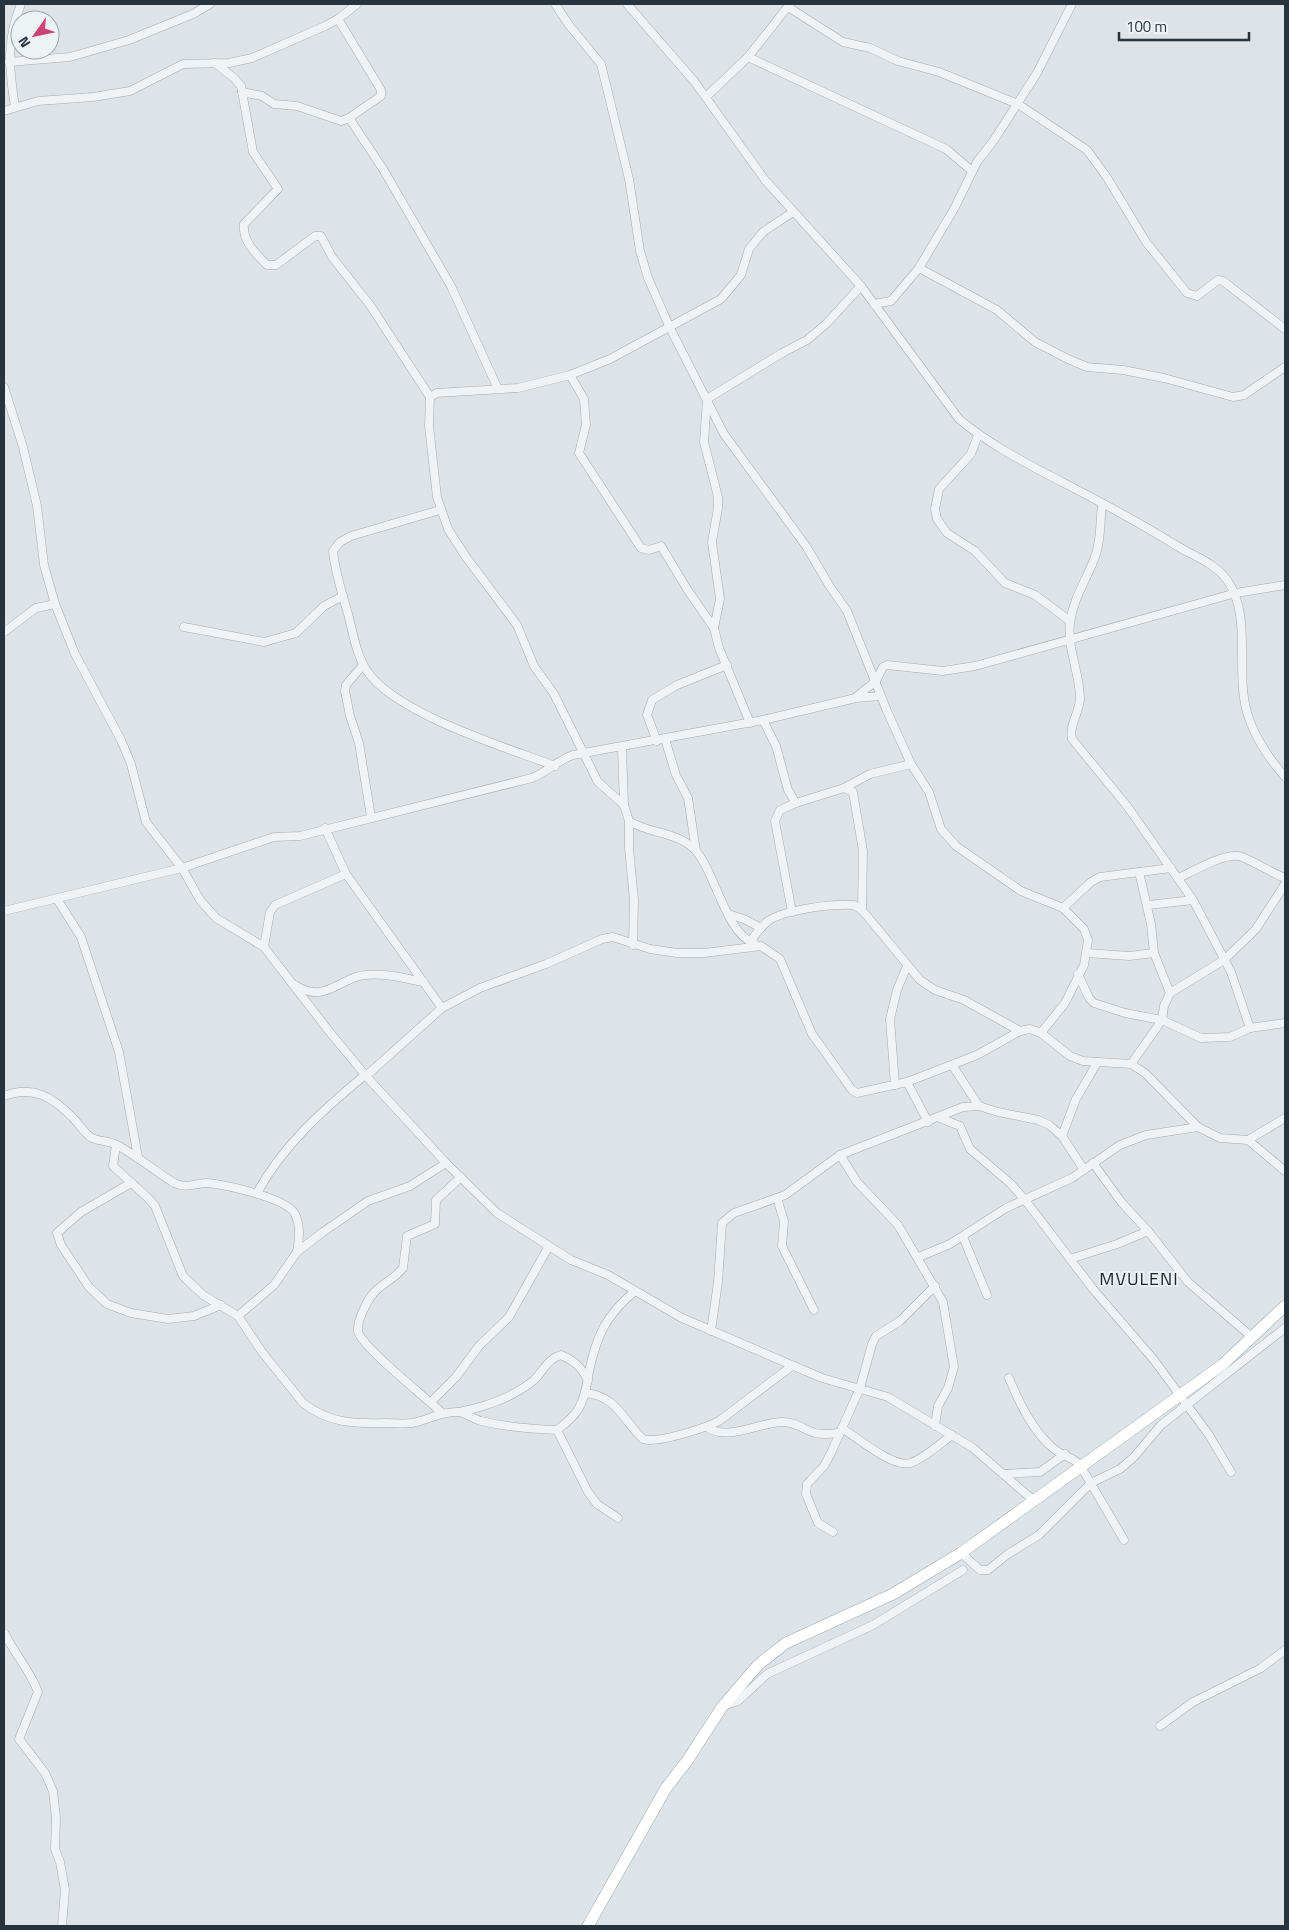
<svg xmlns="http://www.w3.org/2000/svg" width="1289" height="1930" font-family="'Titillium Web',sans-serif">
  <rect width="100%" height="100%" fill="#dde3e7"/>
  <g fill="none" stroke-linecap="round" stroke-linejoin="round">
    <defs>
      <g id="street">
        <polyline points="555,4 569,25 601,64 629,179 640,251 648,278 670,328 724,434 806,546 829,585 847,611 887,711 911,764 929,792 941,829 956,846 1021,891 1063,908 1084,929 1088,940 1084,965 1065,1003 1041,1033"/>
        <path d="M627 4 694 81 765 180 861 286 959 419C990 445 1026 463 1062 482 1101 502 1140 523 1177 546 1194 556 1216 564 1227 580 1250 612 1238 660 1244 698 1248 728 1266 755 1285 777"/>
        <polyline points="788,7 843,42 870,48 898,61 939,72 1018,104 1087,150 1106,176 1146,242 1187,293 1197,296 1218,280 1223,281 1285,329"/>
        <polyline points="748,57 946,149 972,171"/>
        <polyline points="9,62 70,57 129,40 193,14 210,4"/>
        <path d="M215 63 234 78 241 86 253 152 278 189 244 224C242 241 256 254 267 265H276L315 236H321L332 257 370 305 430 397"/>
        <polyline points="242,92 262,96 274,104 297,106 341,121 349,118 381,96 381,90 338,19"/>
        <polyline points="706,97 748,57 790,4"/>
        <path d="M15 107C9 68 6 41 21 4"/>
        <polyline points="4,111 38,101 93,97 130,91 183,64 229,63 252,58 325,26 338,19 357,4"/>
        <polyline points="349,118 383,169 451,286 498,389"/>
        <polyline points="919,268 997,310 1035,342 1068,359 1087,367 1123,370 1164,378 1233,397 1244,395 1285,367"/>
        <polyline points="874,304 891,301 919,268 954,209 977,162 994,140 1037,73 1072,4"/>
        <polyline points="570,375 584,399 586,425 579,453 641,548 649,550 661,546 687,589 714,628"/>
        <polyline points="4,387 23,447 37,506 44,565 55,604 75,654 121,740 131,764 146,822 182,868 200,900 216,918 264,947 328,1030 366,1076 446,1163 497,1213 571,1260 608,1275 682,1318 822,1378 888,1397 973,1448 1033,1500"/>
        <polyline points="978,435 971,454 939,489 935,509 937,519 947,533 975,551 1005,583 1035,595 1070,621"/>
        <path d="M1102 504C1100 523 1101 544 1093 562 1085 582 1073 600 1070 623 1067 649 1080 673 1080 699 1079 714 1069 724 1072 739L1127 806 1193 900 1231 972 1250 1028"/>
        <path d="M440 510 351 536 340 542 333 551C335 572 342 593 348 614 353 632 356 655 367 671 396 714 505 747 555 766"/>
        <polyline points="184,627 264,642 296,633 324,606 343,596"/>
        <polyline points="4,632 36,608 55,604"/>
        <polyline points="363,665 346,685 345,691 350,716 359,743 371,817"/>
        <polyline points="856,697 876,681 883,667 887,665 943,671 975,666 1236,593 1285,585"/>
        <polyline points="763,720 776,746 788,790 796,803 844,788 853,792 863,851 862,910"/>
        <polyline points="750,723 719,648 714,628 720,599 712,542 718,508 718,497 704,442 707,399 782,353 807,340 826,324 861,286"/>
        <polyline points="665,739 676,775 688,798 696,851"/>
        <polyline points="657,741 647,715 652,700 677,685 727,665"/>
        <polyline points="622,748 624,805"/>
        <polyline points="844,788 870,774 911,764"/>
        <path d="M629 821C649 834 679 832 695 850 715 871 726 934 754 943"/>
        <polyline points="325,828 346,874 442,1008"/>
        <polyline points="1139,872 1151,924 1154,953 1170,993"/>
        <path d="M1179 878C1193 871 1227 851 1242 857 1257 863 1270 872 1285 878"/>
        <polyline points="57,899 81,937 119,1052 138,1157"/>
        <polyline points="1148,905 1193,900"/>
        <polyline points="1063,908 1091,882 1100,877 1171,868"/>
        <path d="M4 911 182 868 274 837 300 836 532 778C547 772 558 760 573 755L763 720 856 698 880 696"/>
        <polyline points="792,912 775,821 780,810 796,803"/>
        <polyline points="728,914 744,919 761,928"/>
        <path d="M750 942C755 935 761 926 768 921 786 909 832 904 854 905L862 910 920 980 935 990 964 1000 1020 1031"/>
        <polyline points="633,945 634,900 629,848 629,821 624,805 598,782 554,694 534,666 517,625 466,557 448,529 437,497 429,426 430,397 437,393 518,388 570,375 610,359 721,299 741,275 749,249 763,232 793,212"/>
        <polyline points="264,947 270,912 275,905 346,874"/>
        <polyline points="1087,953 1129,956 1154,953"/>
        <polyline points="1078,974 1089,998 1094,1003 1125,1013 1162,1020 1201,1038 1230,1037 1250,1028 1285,1023"/>
        <path d="M295 985C325 1005 340 977 365 975 384 973 404 978 423 982"/>
        <polyline points="1131,1064 1162,1020 1164,1006 1170,993 1224,960 1256,929 1285,884"/>
        <polyline points="952,1065 979,1106"/>
        <polyline points="366,1076 442,1008 480,988 546,964 602,939 613,937 650,949 677,953 704,953 761,946 780,959 812,1034 852,1090 857,1093 907,1082 977,1055 1020,1031 1030,1029 1041,1033 1070,1056 1083,1061 1131,1064 1145,1073 1198,1127 1220,1138 1248,1140 1285,1171"/>
        <polyline points="907,1082 928,1122"/>
        <polyline points="895,1085 890,1019 897,990 907,966"/>
        <path d="M4 1096C33 1085 53 1097 73 1118 79 1124 85 1134 92 1138 98 1141 109 1141 117 1145 137 1156 155 1171 174 1183 186 1189 196 1183 208 1183 226 1185 287 1198 295 1214 301 1226 299 1240 297 1252"/>
        <polyline points="940,1118 960,1126 970,1149 1010,1183 1025,1200 1093,1289 1154,1360 1209,1435 1231,1472"/>
        <polyline points="1062,1136 1076,1099 1097,1063"/>
        <polyline points="1248,1140 1285,1118"/>
        <path d="M116 1145 113 1166 148 1198 155 1206 183 1276 203 1295 238 1316 262 1352 303 1403C329 1423 353 1424 385 1423 394 1423 404 1424 412 1423 427 1420 440 1412 457 1412 465 1412 473 1419 481 1421 506 1427 532 1429 557 1430L588 1492 597 1504 618 1518"/>
        <polyline points="840,1155 857,1182 898,1225 943,1302 954,1367 948,1388 938,1406 935,1426"/>
        <polyline points="1093,1163 1122,1203 1148,1231 1188,1282 1253,1338"/>
        <polyline points="131,1183 81,1212 57,1233 61,1245 89,1287 107,1304 131,1313 168,1319 194,1316 221,1305"/>
        <path d="M257 1193C283 1145 324 1109 365 1075"/>
        <polyline points="777,1198 784,1221 782,1246 814,1310"/>
        <polyline points="963,1237 987,1295"/>
        <polyline points="919,1257 950,1244 1006,1208 1072,1178 1120,1145 1146,1135 1198,1127"/>
        <polyline points="1070,1259 1117,1244 1148,1231"/>
        <polyline points="238,1316 274,1285 297,1252 323,1232 368,1201 410,1186 446,1163"/>
        <polyline points="711,1331 718,1282 722,1223 734,1213 785,1195 840,1155 963,1107 979,1106 998,1112 1038,1120 1049,1125 1062,1136 1084,1170"/>
        <path d="M1009 1378C1019 1402 1033 1432 1054 1449 1063 1456 1072 1457 1080 1465L1124 1540"/>
        <path d="M585 1393C617 1396 622 1419 643 1439 657 1444 705 1428 719 1421L792 1366"/>
        <polyline points="431,1402 456,1377 479,1346 509,1317 549,1246"/>
        <path d="M459 1412C484 1407 513 1397 533 1381 543 1372 547 1359 561 1355 575 1361 581 1367 588 1380"/>
        <path d="M442 1413C428 1399 360 1346 358 1331 357 1321 366 1303 372 1295 380 1284 395 1279 403 1268L407 1236 435 1224 436 1200 461 1177"/>
        <path d="M707 1427C726 1442 761 1422 782 1422 796 1422 803 1429 815 1433 823 1435 831 1434 838 1433"/>
        <path d="M842 1428C856 1437 893 1468 910 1463 922 1460 941 1443 952 1435"/>
        <path d="M557 1430C565 1424 574 1417 579 1408 585 1397 587 1384 589 1371 597 1335 606 1315 635 1291"/>
        <polyline points="1003,1474 1040,1472 1065,1454"/>
        <polyline points="833,1532 818,1523 806,1494 807,1484 824,1466 831,1453 860,1388 872,1344 876,1336 900,1321 935,1286"/>
        <polyline points="961,1553 980,1570 988,1570 1008,1554 1039,1535 1091,1483 1120,1469 1134,1457 1161,1425 1285,1328"/>
        <path d="M5 1634C15 1655 30 1670 38 1692L19 1739 45 1773 53 1791 56 1818 55 1849 60 1862 65 1890 62 1926"/>
        <polyline points="723,1706 738,1701 767,1674 873,1625 963,1570"/>
        <polyline points="1160,1726 1193,1702 1261,1668 1285,1650"/>
      </g>
      <polyline id="primary" points="588,1926 666,1788 687,1761 722,1707 758,1665 786,1643 893,1594 961,1553 1222,1365 1285,1306"/>
    </defs>
    <use href="#street" stroke="#a3abb1" stroke-width="9"/>
    <use href="#primary" stroke="#9dabb2" stroke-width="12"/>
    <use href="#street" stroke="#f0f3f5" stroke-width="8"/>
    <use href="#primary" stroke="#fff" stroke-width="11"/>
  </g>
  <g text-anchor="middle" stroke-width="4" stroke-linejoin="round" paint-order="stroke">
    <g font-size="18" letter-spacing="1" fill="#1a252e" stroke="#edf2f5">
      <text x="1139" y="1285">MVULENI</text>
    </g>
  </g>
  <rect width="1289" height="1930" fill="none" stroke="#27343d" stroke-width="10"/>
  <g transform="translate(35 35) rotate(237)"><circle r="24" fill="#edf2f5" stroke="#9ea6ab"/>
  <path d="M0-4L9 19L0 12L-9 19Z" fill="#cb4478"/>
  <text y="-8" font-size="14" font-weight="bold" text-anchor="middle" fill="#27343d">N</text>
  </g>
  <path d="M1119 32v8h130v-8" fill="none" stroke="#27343d" stroke-width="2.5"/>
  <text x="1126" y="32" font-size="15" fill="#27343d" stroke="#edf2f5" stroke-width="4" paint-order="stroke">100 m</text>
</svg>
